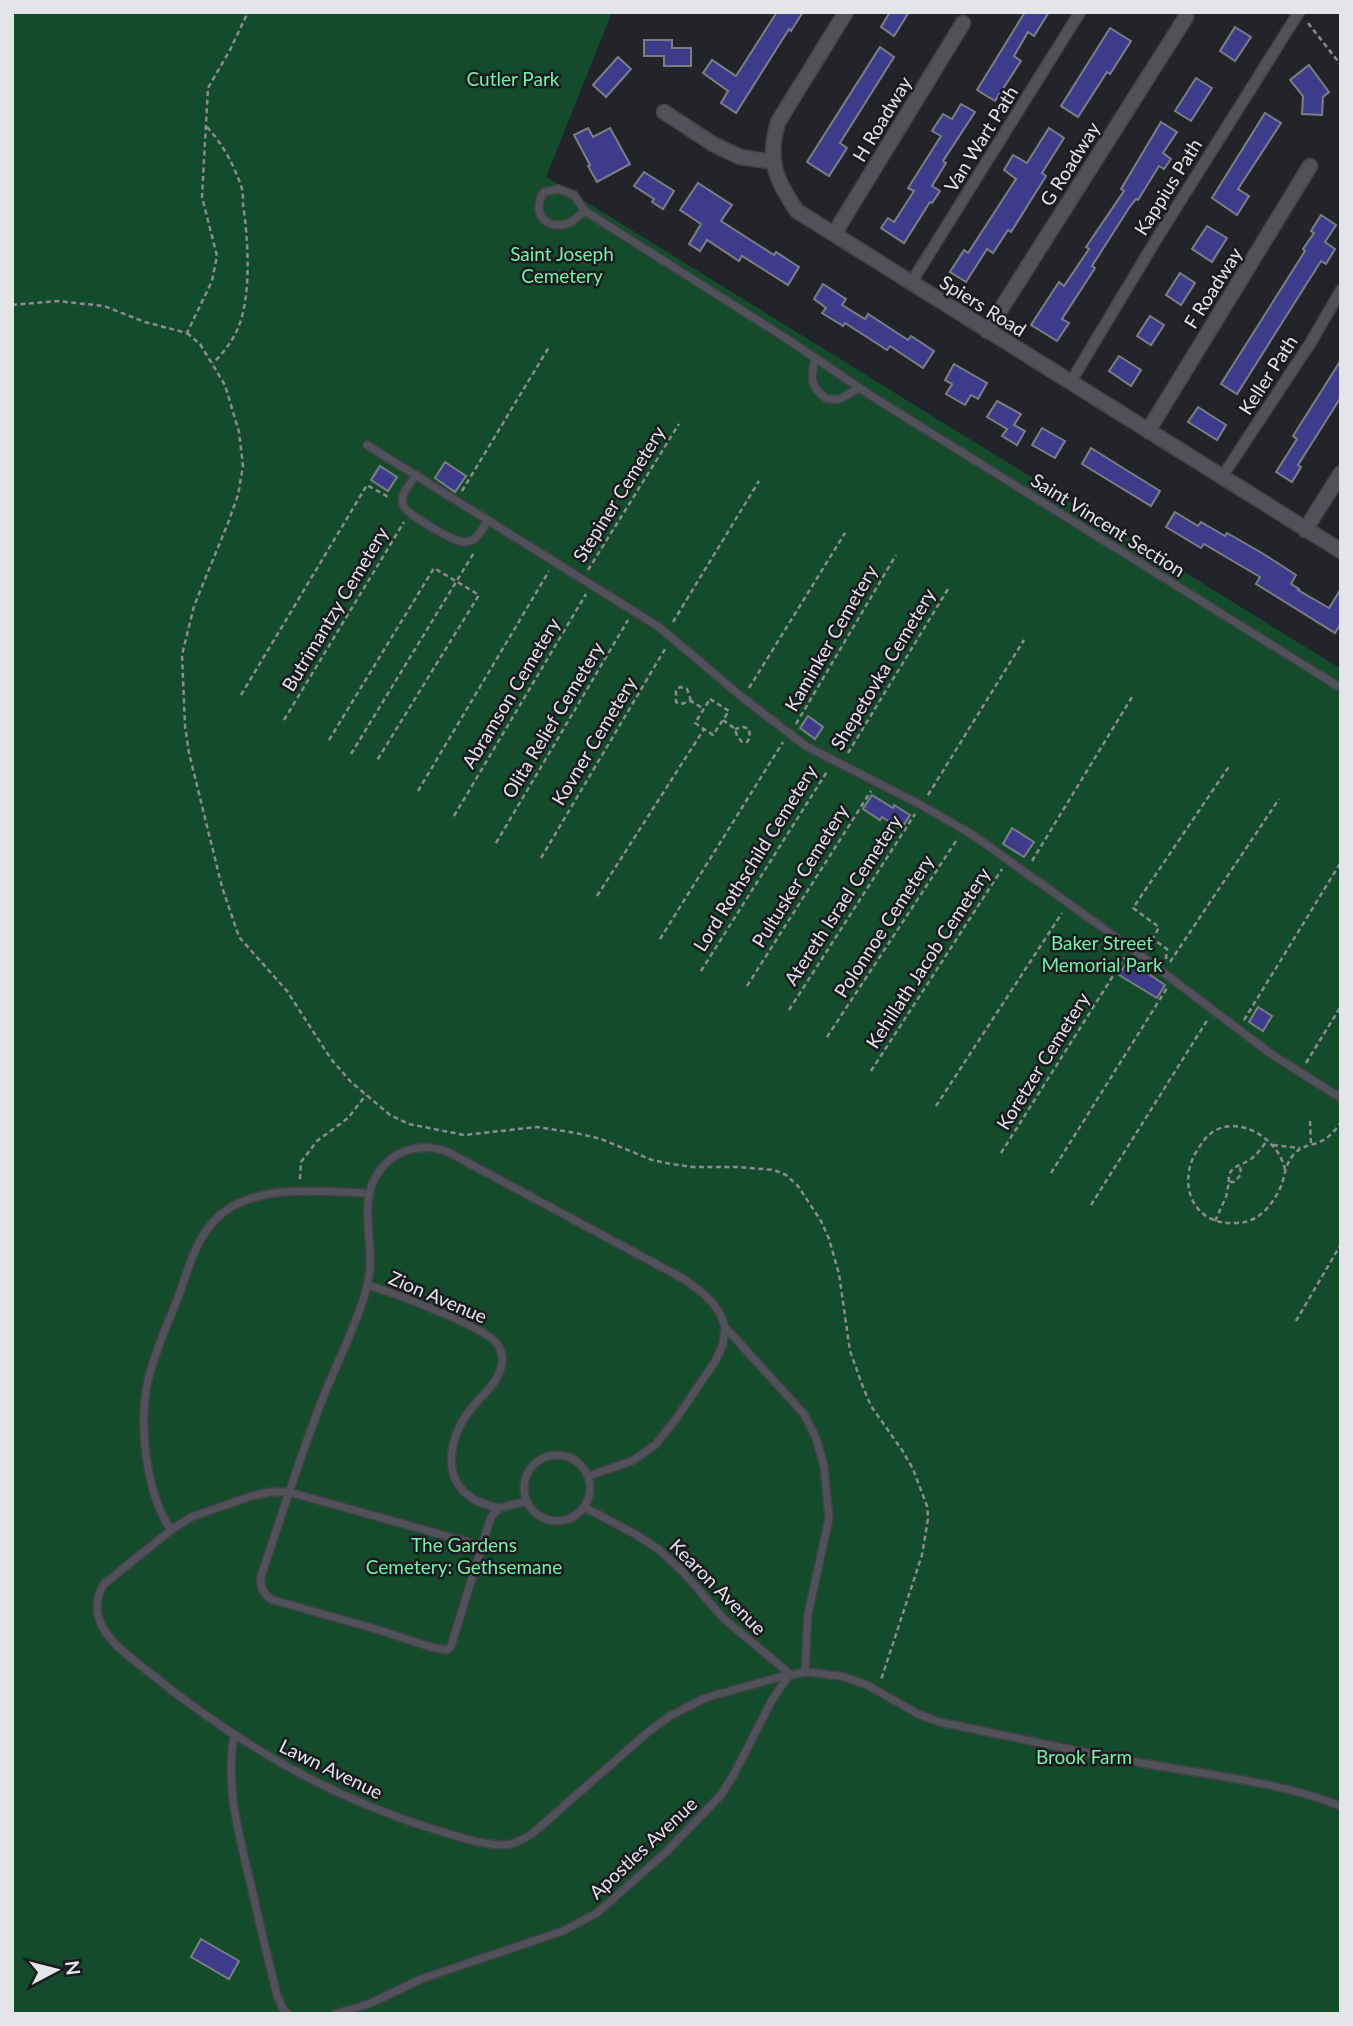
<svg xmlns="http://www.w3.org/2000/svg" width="1353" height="2026" font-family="Lato,sans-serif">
  <rect width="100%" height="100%" fill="#23242a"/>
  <polygon fill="#144b2b" points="12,12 612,12 546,177 1341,669 1341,2014 12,2014"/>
  <g fill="#3c3c8b" stroke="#7c7e85" stroke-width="2">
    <polygon points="777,12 803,12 791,31 789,29 736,113 721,103 728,91 703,73 712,60 736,76"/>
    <polygon points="890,12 909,12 894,36 881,27"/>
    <polygon points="1025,12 1049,12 1034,36 1028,32 1014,56 1021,61 995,101 977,90"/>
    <polygon points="1235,27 1251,37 1235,61 1220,51"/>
    <polygon points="1110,28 1131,41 1110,74 1107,72 1078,117 1061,106"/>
    <polygon points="644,40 672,40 672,48 691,48 691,66 664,66 664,56 644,56"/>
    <polygon points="880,47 894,57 840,143 847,148 829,176 807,162"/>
    <polygon points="618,57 631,69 606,97 593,85"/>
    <polygon points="1309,65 1329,92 1323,97 1322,115 1302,114 1303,96 1290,80"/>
    <polygon points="1196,78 1212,88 1191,121 1175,111"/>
    <polygon points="961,104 975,112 943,161 946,163 932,186 940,191 932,203 930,202 904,243 881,228 888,218 894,222 914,191 908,188 941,136 932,131 943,114 952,119"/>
    <polygon points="1265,113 1281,123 1238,189 1249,196 1237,215 1212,198"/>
    <polygon points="1161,122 1177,132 1163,153 1171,159 1164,169 1159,166 1138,200 1136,199 1129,208 1092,266 1095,268 1062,319 1069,323 1057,341 1031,325 1059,282 1064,286 1089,249 1086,247 1124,191 1121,189"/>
    <polygon points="588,128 593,137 610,128 630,164 597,182 588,166 590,165 574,135"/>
    <polygon points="1049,128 1064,138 1042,173 1046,176 1011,232 1008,230 993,253 987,249 966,282 950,272 964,250 968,253 1016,179 1004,170 1013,155 1027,163"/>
    <polygon points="644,172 674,191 663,209 652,202 654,199 634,186"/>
    <polygon points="698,183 732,205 721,221 774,255 776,252 799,267 788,285 742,256 739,261 707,240 700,251 689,244 701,224 680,210"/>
    <polygon points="1321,215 1336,225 1325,242 1335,249 1326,264 1321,261 1237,394 1221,384 1305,251 1303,249 1314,233 1311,231"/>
    <polygon points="1207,226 1227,238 1212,262 1192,249"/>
    <polygon points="1180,273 1195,283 1181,305 1166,295"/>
    <polygon points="823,284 846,299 842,305 865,319 868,314 908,340 911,336 934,351 923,368 890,346 887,350 845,323 843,326 822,313 826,308 814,299"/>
    <polygon points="1150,316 1164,325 1151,345 1137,336"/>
    <polygon points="1119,356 1141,370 1131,386 1109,371"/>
    <polygon points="1341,360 1341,397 1298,465 1301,467 1292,482 1276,472 1297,439 1293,436"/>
    <polygon points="954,364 987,383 978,399 971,395 965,405 946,394 952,384 945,380"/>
    <polygon points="997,401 1021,414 1014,425 1025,431 1017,445 1002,436 1007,429 987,417"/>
    <polygon points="1198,407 1226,425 1217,440 1188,422"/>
    <polygon points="1042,428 1065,441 1055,458 1032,445"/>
    <polygon points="1091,448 1160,491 1151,506 1082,464"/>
    <polygon points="445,462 466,476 455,492 435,478"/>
    <polygon points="380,466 397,477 388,491 371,480"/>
    <polygon points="1175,512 1198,526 1201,522 1225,536 1227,533 1262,553 1296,575 1291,584 1299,589 1298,590 1329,608 1341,589 1341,623 1335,633 1256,584 1260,577 1204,544 1201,548 1166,527"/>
    <polygon points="808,716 823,727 815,739 800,728"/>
    <polygon points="872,795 893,808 894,805 910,815 901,829 882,817 880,820 863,809"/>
    <polygon points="1012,828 1034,842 1024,857 1003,844"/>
    <polygon points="1128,960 1165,985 1157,998 1119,975"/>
    <polygon points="1258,1007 1272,1016 1263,1031 1249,1022"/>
    <polygon points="201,1939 239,1961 229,1979 191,1957"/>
  </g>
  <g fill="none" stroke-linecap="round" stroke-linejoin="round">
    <defs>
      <g id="service">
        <path d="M558 189 574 195 585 211C580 215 572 223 566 224 544 230 531 210 544 192Z"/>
        <polyline points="585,211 787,339 873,397 1341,688"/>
        <path d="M815 358C811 378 809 386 827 399H840L859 388"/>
        <polyline points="367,445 659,627 743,698 806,746 921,805 973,835 1131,948 1271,1054 1341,1098"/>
        <path d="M416 475C411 483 399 495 403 505 406 514 449 538 459 541 462 542 466 542 470 541 479 538 483 527 488 520"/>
        <path d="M367 1285C391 1292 487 1327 498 1345 503 1353 503 1363 500 1371 494 1388 477 1399 467 1414 450 1438 442 1476 469 1496 477 1503 488 1505 499 1508"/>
        <circle cx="557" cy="1488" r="33"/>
        <polyline points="588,1476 632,1461 655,1445 676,1419 716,1360 723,1344 725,1328"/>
        <path d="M527 1501 499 1508 491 1517 451 1646 447 1650 431 1647 379 1630 273 1600C263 1595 260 1586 261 1576 280 1520 298 1463 319 1408 333 1370 353 1334 365 1294 369 1281 371 1267 370 1252 369 1229 363 1200 375 1178 390 1151 419 1141 448 1152L682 1278C701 1291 719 1303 725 1327L804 1414 816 1438 824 1466 829 1518 808 1614 805 1672"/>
        <polyline points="584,1507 635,1534 658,1549 682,1571 724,1619 790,1674"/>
        <path d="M171 1530C146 1493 138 1424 148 1380 155 1351 168 1323 179 1295 190 1263 199 1228 228 1209 266 1184 326 1192 369 1193"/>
        <path d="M482 1546 289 1492H270L252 1496 191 1517 171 1530 104 1584C96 1596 95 1611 101 1624 110 1644 133 1659 150 1673 235 1742 331 1798 436 1830 457 1836 481 1845 503 1845 514 1845 523 1839 532 1834L648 1732 670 1716 705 1698 776 1678 805 1672 841 1676 867 1685 918 1714 939 1722C1009 1736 1078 1752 1148 1764 1213 1776 1280 1782 1341 1806"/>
        <path d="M234 1735C225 1786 239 1836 251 1885 259 1922 268 1959 277 1995L282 2007 287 2014"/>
        <polyline points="335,2014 369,2004 421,1979 563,1931 597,1913 667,1851 721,1795 734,1774 772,1700 789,1675"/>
      </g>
      <g id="pedestrian">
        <polyline points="911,283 1080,12"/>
        <polyline points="1070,383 1159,235 1299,12"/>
        <polyline points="1222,477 1311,342 1341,290"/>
      </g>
      <g id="minor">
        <path d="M846 12 778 122C767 160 775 179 797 211L1341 551"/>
        <polyline points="664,112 713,144 740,157 774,162"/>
        <polyline points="834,234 963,23"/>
        <polyline points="987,331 1186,17"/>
        <polyline points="1148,431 1310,166"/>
        <polyline points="1305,530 1341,473"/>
      </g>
    </defs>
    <use href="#service" stroke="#404146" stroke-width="10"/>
    <use href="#pedestrian" stroke="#404146" stroke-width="13"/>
    <use href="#minor" stroke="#404146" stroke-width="17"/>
    <g stroke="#8b8c91" stroke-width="2.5" stroke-dasharray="5 3.5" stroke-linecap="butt">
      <polyline points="1308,23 1341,65"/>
      <path d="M207 127C221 142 233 163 240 183 243 189 243 197 243 204 248 239 252 295 238 328 232 342 224 352 213 363"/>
      <polyline points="12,305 57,301 104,306 145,322 187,333 212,281 217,256 202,197 208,88 230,50 248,12"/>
      <polyline points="187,333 200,344 225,385 239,432 243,466 238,495 228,523 194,606 182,655 185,726 189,753 222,887 239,937 287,991 331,1059 351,1082 390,1115 409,1124 464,1135 537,1127 576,1133 601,1139 652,1160 671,1164 692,1167 738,1167 774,1170 786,1175 798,1186 821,1221 829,1239 839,1274 850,1351 863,1387 871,1406 902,1450 913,1469 927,1506 928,1519 922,1555 881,1680"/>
      <polyline points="462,491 549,347"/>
      <polyline points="588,570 679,424"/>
      <polyline points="673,622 759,481"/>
      <polyline points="749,688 845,533"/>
      <polyline points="241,695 367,485 390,498"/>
      <polygon points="710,699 729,711 713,735 695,723"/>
      <polyline points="691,701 687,689 680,687 676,690 676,702 681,704 691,701 704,709"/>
      <polyline points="284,720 404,522"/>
      <polyline points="723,720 735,729 737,736 742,742 747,742 750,738 749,729 744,727 735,729"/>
      <polyline points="796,724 896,555"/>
      <polyline points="329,740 434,568 479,595 376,762"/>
      <polyline points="848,753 948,589"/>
      <polyline points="351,754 475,551"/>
      <polyline points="418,791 549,571"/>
      <polyline points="928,795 1024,640"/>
      <polyline points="454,816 586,594"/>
      <polyline points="496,843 628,620"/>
      <polyline points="541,858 665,649"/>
      <polyline points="1032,861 1132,697"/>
      <polyline points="597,896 704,729"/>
      <polyline points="660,939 783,742"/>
      <polyline points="1166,959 1167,949 1153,939 1159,927 1133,908 1230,765"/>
      <polyline points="1170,962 1279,799"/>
      <polyline points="701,971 828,770"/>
      <polyline points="747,986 871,791"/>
      <polyline points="789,1010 915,814"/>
      <polyline points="1244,1020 1341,862"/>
      <polyline points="827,1037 958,838"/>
      <polyline points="1306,1063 1341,1006"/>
      <polyline points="871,1071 1002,869"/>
      <polyline points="936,1106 1062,913"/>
      <polyline points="1310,1121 1311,1145"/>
      <polyline points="1273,1145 1300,1148"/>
      <polyline points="1001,1153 1125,957"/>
      <path d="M1285 1170C1280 1142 1244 1116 1216 1130 1208 1134 1203 1141 1198 1149 1176 1182 1192 1226 1236 1223 1245 1223 1254 1220 1261 1214 1270 1207 1278 1194 1282 1184 1285 1173 1286 1163 1294 1154 1300 1147 1308 1146 1317 1143 1328 1139 1335 1131 1341 1122"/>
      <polyline points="1051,1173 1167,988"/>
      <polyline points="300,1179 301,1162 317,1141 348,1118 366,1095"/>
      <path d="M1229 1182C1227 1166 1241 1166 1251 1159 1257 1154 1263 1147 1267 1140"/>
      <polyline points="1091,1205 1208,1019"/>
      <polyline points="1215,1221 1226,1197 1229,1182 1235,1182 1241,1174 1240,1166"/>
      <polyline points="1296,1321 1341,1244"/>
    </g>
    <use href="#service" stroke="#515259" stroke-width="7"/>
    <use href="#pedestrian" stroke="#515259" stroke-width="10"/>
    <use href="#minor" stroke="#515259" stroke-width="14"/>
  </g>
  <g text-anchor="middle" stroke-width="5" stroke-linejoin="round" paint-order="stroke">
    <g font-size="19" fill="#75f2a3" stroke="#1a1a20">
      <text x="513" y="86">Cutler Park</text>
      <text x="562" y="261">Saint Joseph<tspan x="562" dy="22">Cemetery</tspan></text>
      <text x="1102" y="950">Baker Street<tspan x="1102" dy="22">Memorial Park</tspan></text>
      <text x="464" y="1552">The Gardens<tspan x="464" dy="22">Cemetery: Gethsemane</tspan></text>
      <text x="1084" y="1764">Brook Farm</text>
    </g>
    <g font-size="19" fill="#e4e5e9" stroke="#1a1a20">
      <text transform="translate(882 119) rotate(-59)" y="7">H Roadway</text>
      <text transform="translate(981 139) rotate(-58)" y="7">Van Wart Path</text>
      <text transform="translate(1070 164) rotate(-58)" y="7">G Roadway</text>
      <text transform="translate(1168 187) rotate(-58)" y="7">Kappius Path</text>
      <text transform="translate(1213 288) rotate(-58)" y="7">F Roadway</text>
      <text transform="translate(983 306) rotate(32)" y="7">Spiers Road</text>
      <text transform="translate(1268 375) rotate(-57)" y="7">Keller Path</text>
      <text transform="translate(619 494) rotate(-58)" y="7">Stepiner Cemetery</text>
      <text transform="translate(1108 525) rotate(32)" y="7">Saint Vincent Section</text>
      <text transform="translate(335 609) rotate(-59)" y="7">Butrimantzy Cemetery</text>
      <text transform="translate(831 638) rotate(-60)" y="7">Kaminker Cemetery</text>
      <text transform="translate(883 669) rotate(-59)" y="7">Shepetovka Cemetery</text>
      <text transform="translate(511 693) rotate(-59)" y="7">Abramson Cemetery</text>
      <text transform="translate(553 720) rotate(-59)" y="7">Olita Relief Cemetery</text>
      <text transform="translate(594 741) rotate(-59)" y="7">Kovner Cemetery</text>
      <text transform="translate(755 858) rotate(-58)" y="7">Lord Rothschild Cemetery</text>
      <text transform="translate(800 876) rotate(-58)" y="7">Pultusker Cemetery</text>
      <text transform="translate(843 900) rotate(-57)" y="7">Atereth Israel Cemetery</text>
      <text transform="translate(884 926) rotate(-57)" y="7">Polonnoe Cemetery</text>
      <text transform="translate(928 958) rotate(-57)" y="7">Kehillath Jacob Cemetery</text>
      <text transform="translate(1043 1061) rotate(-58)" y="7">Koretzer Cemetery</text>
      <text transform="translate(438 1297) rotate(23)" y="7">Zion Avenue</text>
      <text transform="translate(718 1587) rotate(45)" y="7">Kearon Avenue</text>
      <text transform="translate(331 1769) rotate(26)" y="7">Lawn Avenue</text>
      <text transform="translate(643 1848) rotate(-43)" y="7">Apostles Avenue</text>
    </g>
  </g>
  <rect width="1353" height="2026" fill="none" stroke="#e4e5e9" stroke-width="28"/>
  <g transform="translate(56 1970) rotate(83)" stroke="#1a1a20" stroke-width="5" paint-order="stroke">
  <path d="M0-5L12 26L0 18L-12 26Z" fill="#e4e5e9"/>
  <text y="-10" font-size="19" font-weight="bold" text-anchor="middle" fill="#e4e5e9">N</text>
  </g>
</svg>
